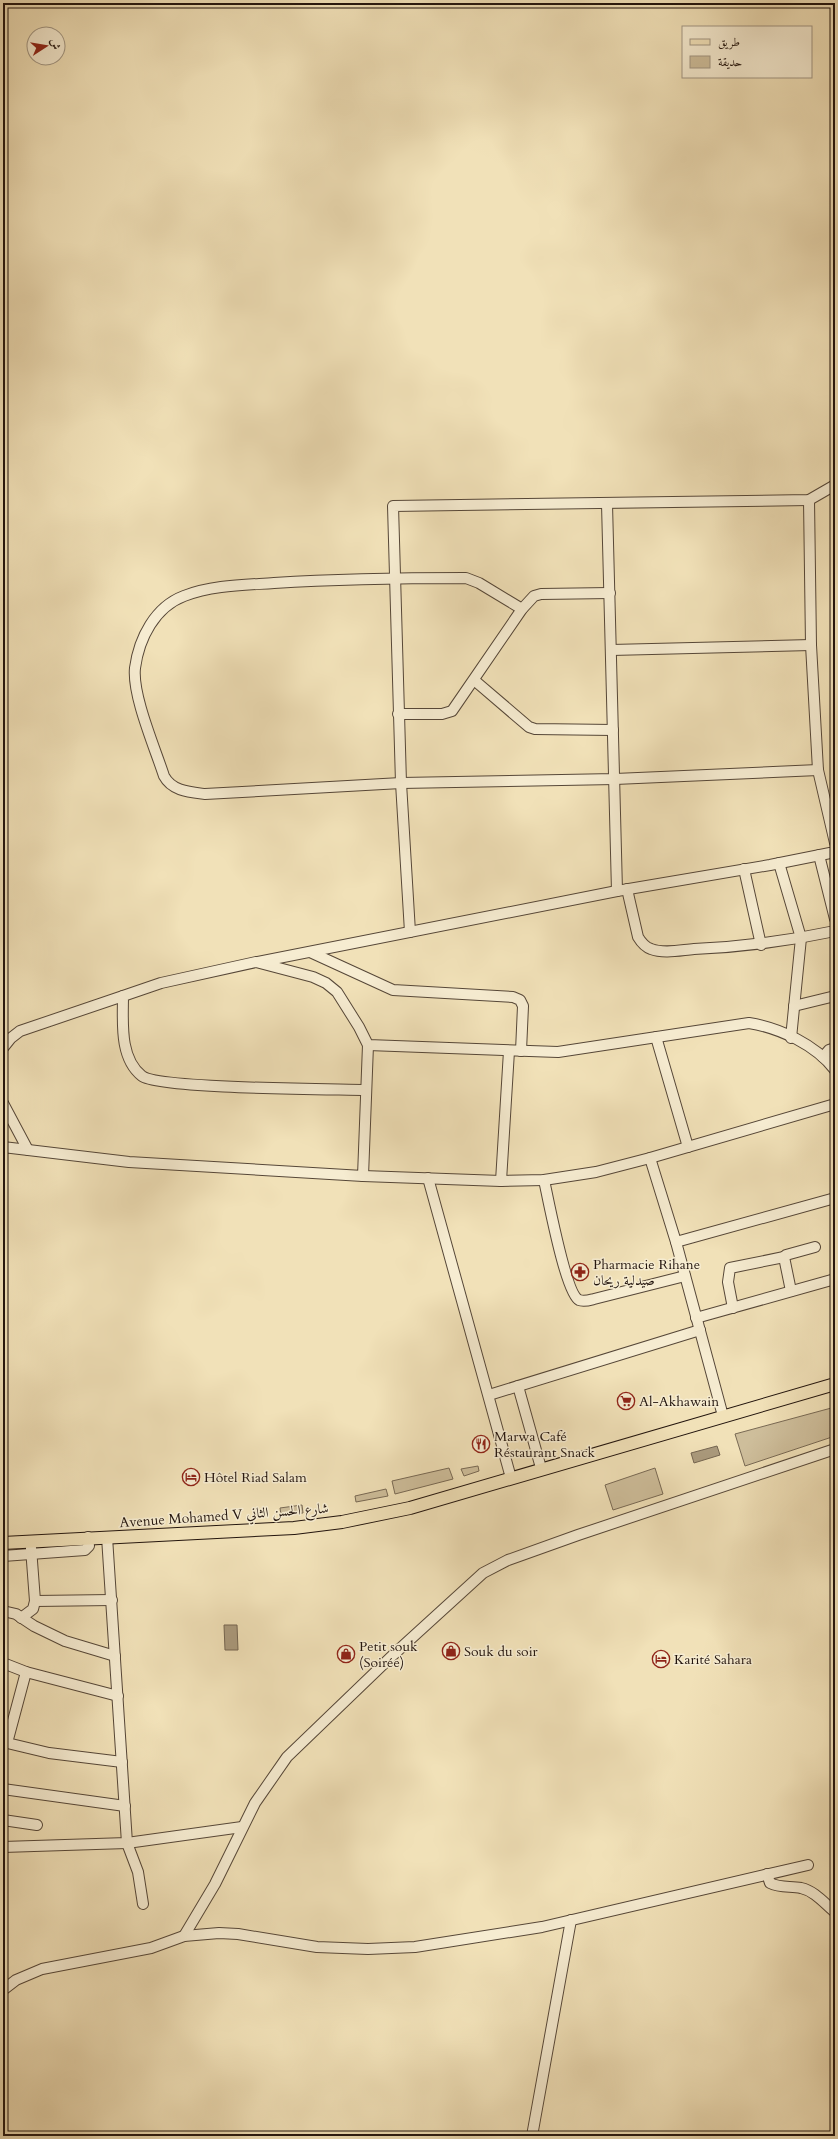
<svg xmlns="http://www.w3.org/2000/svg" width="838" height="2139" font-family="Cardo,Amiri,serif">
  <rect width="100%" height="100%" fill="#f1e1b8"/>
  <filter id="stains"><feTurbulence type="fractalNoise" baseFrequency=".005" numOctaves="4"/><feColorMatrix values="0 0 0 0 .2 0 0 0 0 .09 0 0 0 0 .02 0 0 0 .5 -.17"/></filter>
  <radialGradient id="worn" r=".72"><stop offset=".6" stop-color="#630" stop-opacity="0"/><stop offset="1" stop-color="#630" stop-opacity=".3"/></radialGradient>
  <g fill="#cebe9b" stroke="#786954">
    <polygon points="835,1407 835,1436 745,1466 735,1434"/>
    <polygon points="478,1466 479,1471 464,1476 461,1469"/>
    <polygon points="449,1468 453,1479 395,1494 392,1481"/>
    <polygon points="655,1468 663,1494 613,1510 605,1485"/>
    <polygon points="386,1489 388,1496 356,1502 355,1496"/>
    <polygon points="302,1505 303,1513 281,1515 280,1508"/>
  </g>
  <g fill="#ab9b7e" stroke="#746551">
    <polygon points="717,1446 720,1455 694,1463 691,1453"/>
    <polygon points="224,1625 237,1625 238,1650 225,1650"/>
  </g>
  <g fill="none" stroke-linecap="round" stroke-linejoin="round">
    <defs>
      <g id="minor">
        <polyline points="809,500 811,645 818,770 835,843"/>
        <polyline points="607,504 617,891"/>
        <path d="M522 609 479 583 466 578C402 578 338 579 274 583 245 585 212 585 184 596 155 607 139 638 135 668 132 695 155 748 164 776 172 791 189 792 205 794L401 783 615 779 818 770"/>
        <polyline points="611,650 811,645"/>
        <polyline points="474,680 529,727 535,729 613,730"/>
        <polyline points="398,714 442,714 452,711 522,609 534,596 541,594 610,593"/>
        <polyline points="819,855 835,919"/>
        <polyline points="779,863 801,938 791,1038"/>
        <polyline points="744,869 761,945"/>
        <path d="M627 889 638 937C641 942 645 947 651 949 664 954 681 950 694 949 742 947 788 941 835 931"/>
        <polyline points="410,932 401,783 393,506 809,500 835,485"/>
        <polyline points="310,952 393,990 513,997 520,1000 523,1006 521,1051"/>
        <polyline points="258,962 617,891 770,865 835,852"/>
        <polyline points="794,1006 835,996"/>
        <polyline points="656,1037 688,1147"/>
        <polyline points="3,1048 11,1038 20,1031 123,996"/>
        <polyline points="823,1057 829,1050 835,1048"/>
        <path d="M366 1090C334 1089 159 1089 142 1076 119 1058 123 1021 123 996L161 983 256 962 313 977 326 983 337 992 359 1027 368 1045 558 1052 749 1023C780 1028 816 1045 835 1070"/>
        <polyline points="3,1103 28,1150"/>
        <polyline points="3,1147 129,1162 363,1176 368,1045"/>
        <polyline points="650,1158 676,1242 723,1416"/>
        <polyline points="363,1176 501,1181 544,1180 596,1172 650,1158 835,1104"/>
        <polyline points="428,1178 511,1478"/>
        <path d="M544 1180C548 1198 566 1294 579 1300 584 1302 590 1300 594 1299L685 1276"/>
        <polyline points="501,1181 509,1051"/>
        <polyline points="676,1242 835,1198"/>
        <polyline points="791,1291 784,1257 786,1255 815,1247"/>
        <polyline points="733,1308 728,1282 730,1268 784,1257"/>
        <polyline points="696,1318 835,1279"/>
        <polyline points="518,1386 541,1468"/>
        <polyline points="489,1395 700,1330"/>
        <polyline points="107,1537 127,1843 138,1872 143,1904"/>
        <polyline points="3,1556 85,1550 89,1546 88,1537"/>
        <polyline points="35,1601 112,1600"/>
        <polyline points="3,1611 16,1614 34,1626 65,1641 115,1656"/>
        <polyline points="21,1618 33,1609 35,1601 31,1548"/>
        <polyline points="3,1663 26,1672 118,1696"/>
        <polyline points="3,1742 49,1753 122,1762"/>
        <polyline points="7,1743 26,1672"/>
        <polyline points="3,1789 125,1806"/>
        <polyline points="3,1820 37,1825"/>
        <polyline points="3,1847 127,1843 242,1827"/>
        <path d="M767 1874 770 1883C780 1888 790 1886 801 1888 815 1891 825 1904 835 1912"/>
        <polyline points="184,1936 215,1884 255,1803 287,1757 393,1655 483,1573 508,1560 578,1535 835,1449"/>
        <polyline points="3,1990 16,1980 42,1969 151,1948 184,1936 219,1933 238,1934 317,1947 368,1949 415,1947 542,1927 808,1865"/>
        <polyline points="532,2136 571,1920"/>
      </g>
      <polyline id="major" points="3,1543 294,1528 342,1522 410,1508 835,1384"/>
    </defs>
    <use href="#minor" stroke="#564738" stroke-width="12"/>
    <use href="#major" stroke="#22140d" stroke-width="14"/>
    <use href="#minor" stroke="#f6ecd1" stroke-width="10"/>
    <use href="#major" stroke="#f1e1b8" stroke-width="12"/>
  </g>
  <defs>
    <symbol id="pharmacy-ring" viewBox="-11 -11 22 22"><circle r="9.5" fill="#f6ecd1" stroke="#8f2418" stroke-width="1.5"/><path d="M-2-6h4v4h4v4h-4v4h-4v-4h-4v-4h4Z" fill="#8f2418"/></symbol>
    <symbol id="supermarket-ring" viewBox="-11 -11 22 22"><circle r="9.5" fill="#f6ecd1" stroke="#8f2418" stroke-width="1.5"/><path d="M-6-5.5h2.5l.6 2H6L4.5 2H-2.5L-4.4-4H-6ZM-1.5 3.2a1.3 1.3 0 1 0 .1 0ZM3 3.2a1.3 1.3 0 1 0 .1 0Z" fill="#8f2418"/></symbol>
    <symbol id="restaurant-ring" viewBox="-11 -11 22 22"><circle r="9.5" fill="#f6ecd1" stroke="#8f2418" stroke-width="1.5"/><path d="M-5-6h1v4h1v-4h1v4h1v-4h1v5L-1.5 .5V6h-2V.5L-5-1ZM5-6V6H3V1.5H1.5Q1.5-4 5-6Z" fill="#8f2418"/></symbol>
    <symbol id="hotel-ring" viewBox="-11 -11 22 22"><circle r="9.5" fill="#f6ecd1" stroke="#8f2418" stroke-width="1.5"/><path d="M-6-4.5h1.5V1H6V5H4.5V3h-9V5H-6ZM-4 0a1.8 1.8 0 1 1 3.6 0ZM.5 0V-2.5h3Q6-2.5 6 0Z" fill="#8f2418"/></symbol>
    <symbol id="shop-ring" viewBox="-11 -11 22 22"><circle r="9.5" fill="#f6ecd1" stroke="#8f2418" stroke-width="1.5"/><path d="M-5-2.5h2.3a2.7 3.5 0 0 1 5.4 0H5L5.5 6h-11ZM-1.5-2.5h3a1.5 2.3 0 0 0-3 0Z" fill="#8f2418"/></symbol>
  </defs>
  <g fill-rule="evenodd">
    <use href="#pharmacy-ring" x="570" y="1262" width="20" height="20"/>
    <use href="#supermarket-ring" x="616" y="1391" width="20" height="20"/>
    <use href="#restaurant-ring" x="471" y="1434" width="20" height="20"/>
    <use href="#hotel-ring" x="181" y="1467" width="20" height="20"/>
    <use href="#shop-ring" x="441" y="1641" width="20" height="20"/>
    <use href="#shop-ring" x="336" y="1644" width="20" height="20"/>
    <use href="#hotel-ring" x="651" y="1649" width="20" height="20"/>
  </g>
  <g text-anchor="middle" stroke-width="3" stroke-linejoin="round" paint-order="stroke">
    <g font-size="14" fill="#22140d" stroke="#f6ecd1" text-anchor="start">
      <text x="593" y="1269">Pharmacie Rihane<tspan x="593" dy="16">صيدلية ريحان</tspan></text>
      <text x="639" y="1406">Al-Akhawain</text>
      <text x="494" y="1441">Marwa Café<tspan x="494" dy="16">Réstaurant Snack</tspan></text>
      <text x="204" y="1482">Hôtel Riad Salam</text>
      <text x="359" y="1651">Petit souk<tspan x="359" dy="16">(Soirée)</tspan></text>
      <text x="464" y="1656">Souk du soir</text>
      <text x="674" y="1664">Karité Sahara</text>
    </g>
    <g font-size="14" fill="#22140d" stroke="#f6ecd1">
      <text transform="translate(224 1515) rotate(-4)" y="5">Avenue Mohamed V شارع الحسن الثاني</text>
    </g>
  </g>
  <rect width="838" height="2139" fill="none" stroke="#f1e1b8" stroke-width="16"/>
  <rect x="4" y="4" width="830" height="2131" fill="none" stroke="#22140d" stroke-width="2"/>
  <rect x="8" y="8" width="822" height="2123" fill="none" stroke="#22140d"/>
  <rect x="682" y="26" width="130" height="52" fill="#f6ecd1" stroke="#a19683"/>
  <rect x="690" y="39" width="20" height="6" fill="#f1e1b8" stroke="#a19683"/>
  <text x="718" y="46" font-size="12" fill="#22140d">طريق</text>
  <rect x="690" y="56" width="20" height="12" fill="#cebe9b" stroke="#a19683"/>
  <text x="718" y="66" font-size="12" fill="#22140d">حديقة</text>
  <g transform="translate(46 46) rotate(78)"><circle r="19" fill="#f6ecd1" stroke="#a19683"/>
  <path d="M0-3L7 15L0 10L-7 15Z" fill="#8f2418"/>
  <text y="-6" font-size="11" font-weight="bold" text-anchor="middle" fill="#22140d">ش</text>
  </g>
  <rect width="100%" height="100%" filter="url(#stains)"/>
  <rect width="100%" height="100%" fill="url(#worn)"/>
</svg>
